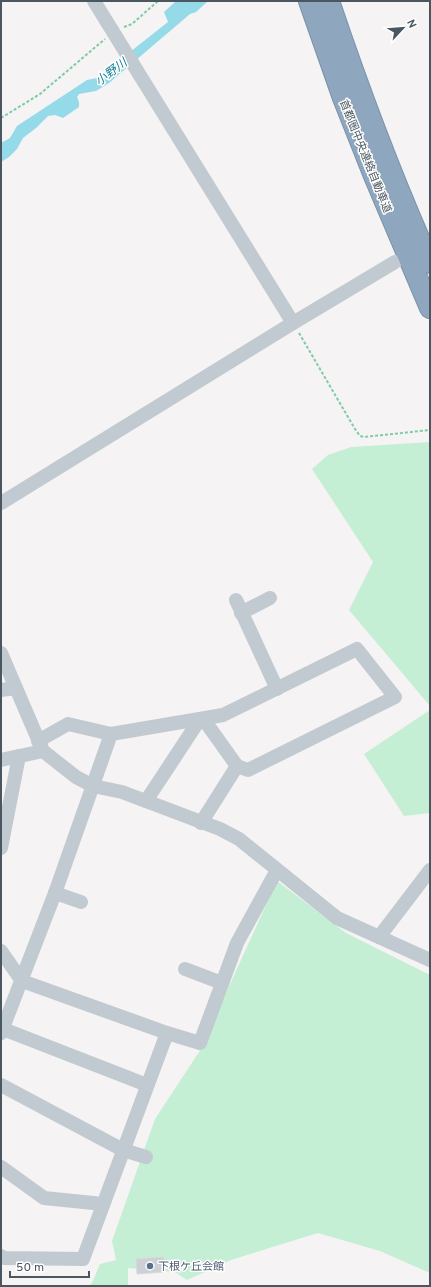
<svg xmlns="http://www.w3.org/2000/svg" width="431" height="1287" font-family="Overpass,'Noto Sans JP',sans-serif">
  <rect width="100%" height="100%" fill="#f5f3f3"/>
  <g fill="#c5efd4">
    <polygon points="430,442 430,706 349,610 373,562 312,469 328,455 351,447"/>
    <polygon points="430,710 430,813 404,816 364,754"/>
    <polygon points="277,881 346,933 430,975 430,1273 380,1251 318,1233 231,1260 187,1280 175,1272 128,1268 128,1286 88,1286 92,1283 100,1264 116,1260 112,1241 155,1119 199,1052"/>
  </g>
  <polygon fill="#95dae9" points="176,1 208,1 196,12 190,14 109,83 96,91 79,94 77,97 79,102 79,107 63,118 55,115 48,116 36,128 23,138 17,149 9,157 1,162 1,143 10,138 17,126 87,80 97,78 168,22 164,12"/>
  <polygon fill="#cdd0d5" stroke="#d7d9de" points="164,1257 164,1272 137,1274 136,1259"/>
  <g fill="none" stroke-linecap="round" stroke-linejoin="round">
    <defs>
      <g id="highway">
        <polyline points="309,1 343,98 374,176 430,308"/>
        <path d="M329 1C359 90 392 178 430 263"/>
      </g>
    </defs>
    <use href="#highway" stroke="#7992aa" stroke-width="22"/>
    <g stroke="#7ecca4" stroke-width="2" stroke-dasharray="3 2" stroke-linecap="butt">
      <polyline points="124,27 132,24 158,1"/>
      <polyline points="1,118 40,94 105,39"/>
      <polyline points="299,333 355,429 360,436 364,437 430,430"/>
    </g>
    <g stroke="#c2cad1" stroke-width="14">
      <polyline points="94,1 293,323"/>
      <polyline points="1,503 293,323 395,262"/>
      <polyline points="236,600 277,689"/>
      <polyline points="241,613 270,598"/>
      <polyline points="1,653 43,751 76,777 93,786 122,792 220,829 239,839 337,918 430,960"/>
      <polyline points="1,690 16,688"/>
      <polyline points="38,741 68,724 111,734 223,715 357,649 395,697 248,770 237,766 201,823"/>
      <polyline points="1,760 43,751"/>
      <polyline points="146,801 200,719 207,724 237,766"/>
      <polyline points="1,848 19,756"/>
      <polyline points="55,893 81,902"/>
      <polyline points="379,937 430,870"/>
      <polyline points="1,951 22,981 167,1033 200,1043 237,943 277,870"/>
      <polyline points="185,969 222,983"/>
      <polyline points="3,1029 147,1085"/>
      <polyline points="1,1033 55,893 111,734"/>
      <polyline points="1,1085 123,1150 146,1157"/>
      <polyline points="1,1167 44,1198 103,1204"/>
      <polyline points="1,1256 4,1258 83,1259 167,1033"/>
    </g>
    <use href="#highway" stroke="#8ea7be" stroke-width="20"/>
  </g>
  <circle fill="#5c6f8a" stroke="#fff" stroke-width="1.5" cx="150" cy="1266" r="4"/>
  <g text-anchor="middle" stroke-width="3" stroke-linejoin="round" paint-order="stroke">
    <g font-size="11" fill="#4b5760" stroke="#fff">
      <text transform="translate(366 156) rotate(68)" y="4">首都圏中央連絡自動車道</text>
    </g>
    <g font-size="11" fill="#4e5e75" stroke="#fff" text-anchor="start">
      <text x="158" y="1270">下根ケ丘会館</text>
    </g>
    <g font-size="12" font-style="italic" fill="#147c93" stroke="#fff">
      <text transform="translate(111 72) rotate(-37)" y="4">小野川</text>
    </g>
  </g>
  <rect width="431" height="1287" fill="none" stroke="#4b5760" stroke-width="4"/>
  <g transform="translate(403 28) rotate(64)" stroke="#ffffff" stroke-width="3" paint-order="stroke">
  <path d="M0-3L7 15L0 10L-7 15Z" fill="#4b5760"/>
  <text y="-6" font-size="11" font-weight="bold" text-anchor="middle" fill="#4b5760">N</text>
  </g>
  <path d="M10 1271v6h79v-6" fill="none" stroke="#4b5760" stroke-width="2"/>
  <text x="16" y="1271" font-size="12" fill="#4b5760" stroke="#ffffff" stroke-width="3" paint-order="stroke">50 m</text>
</svg>
